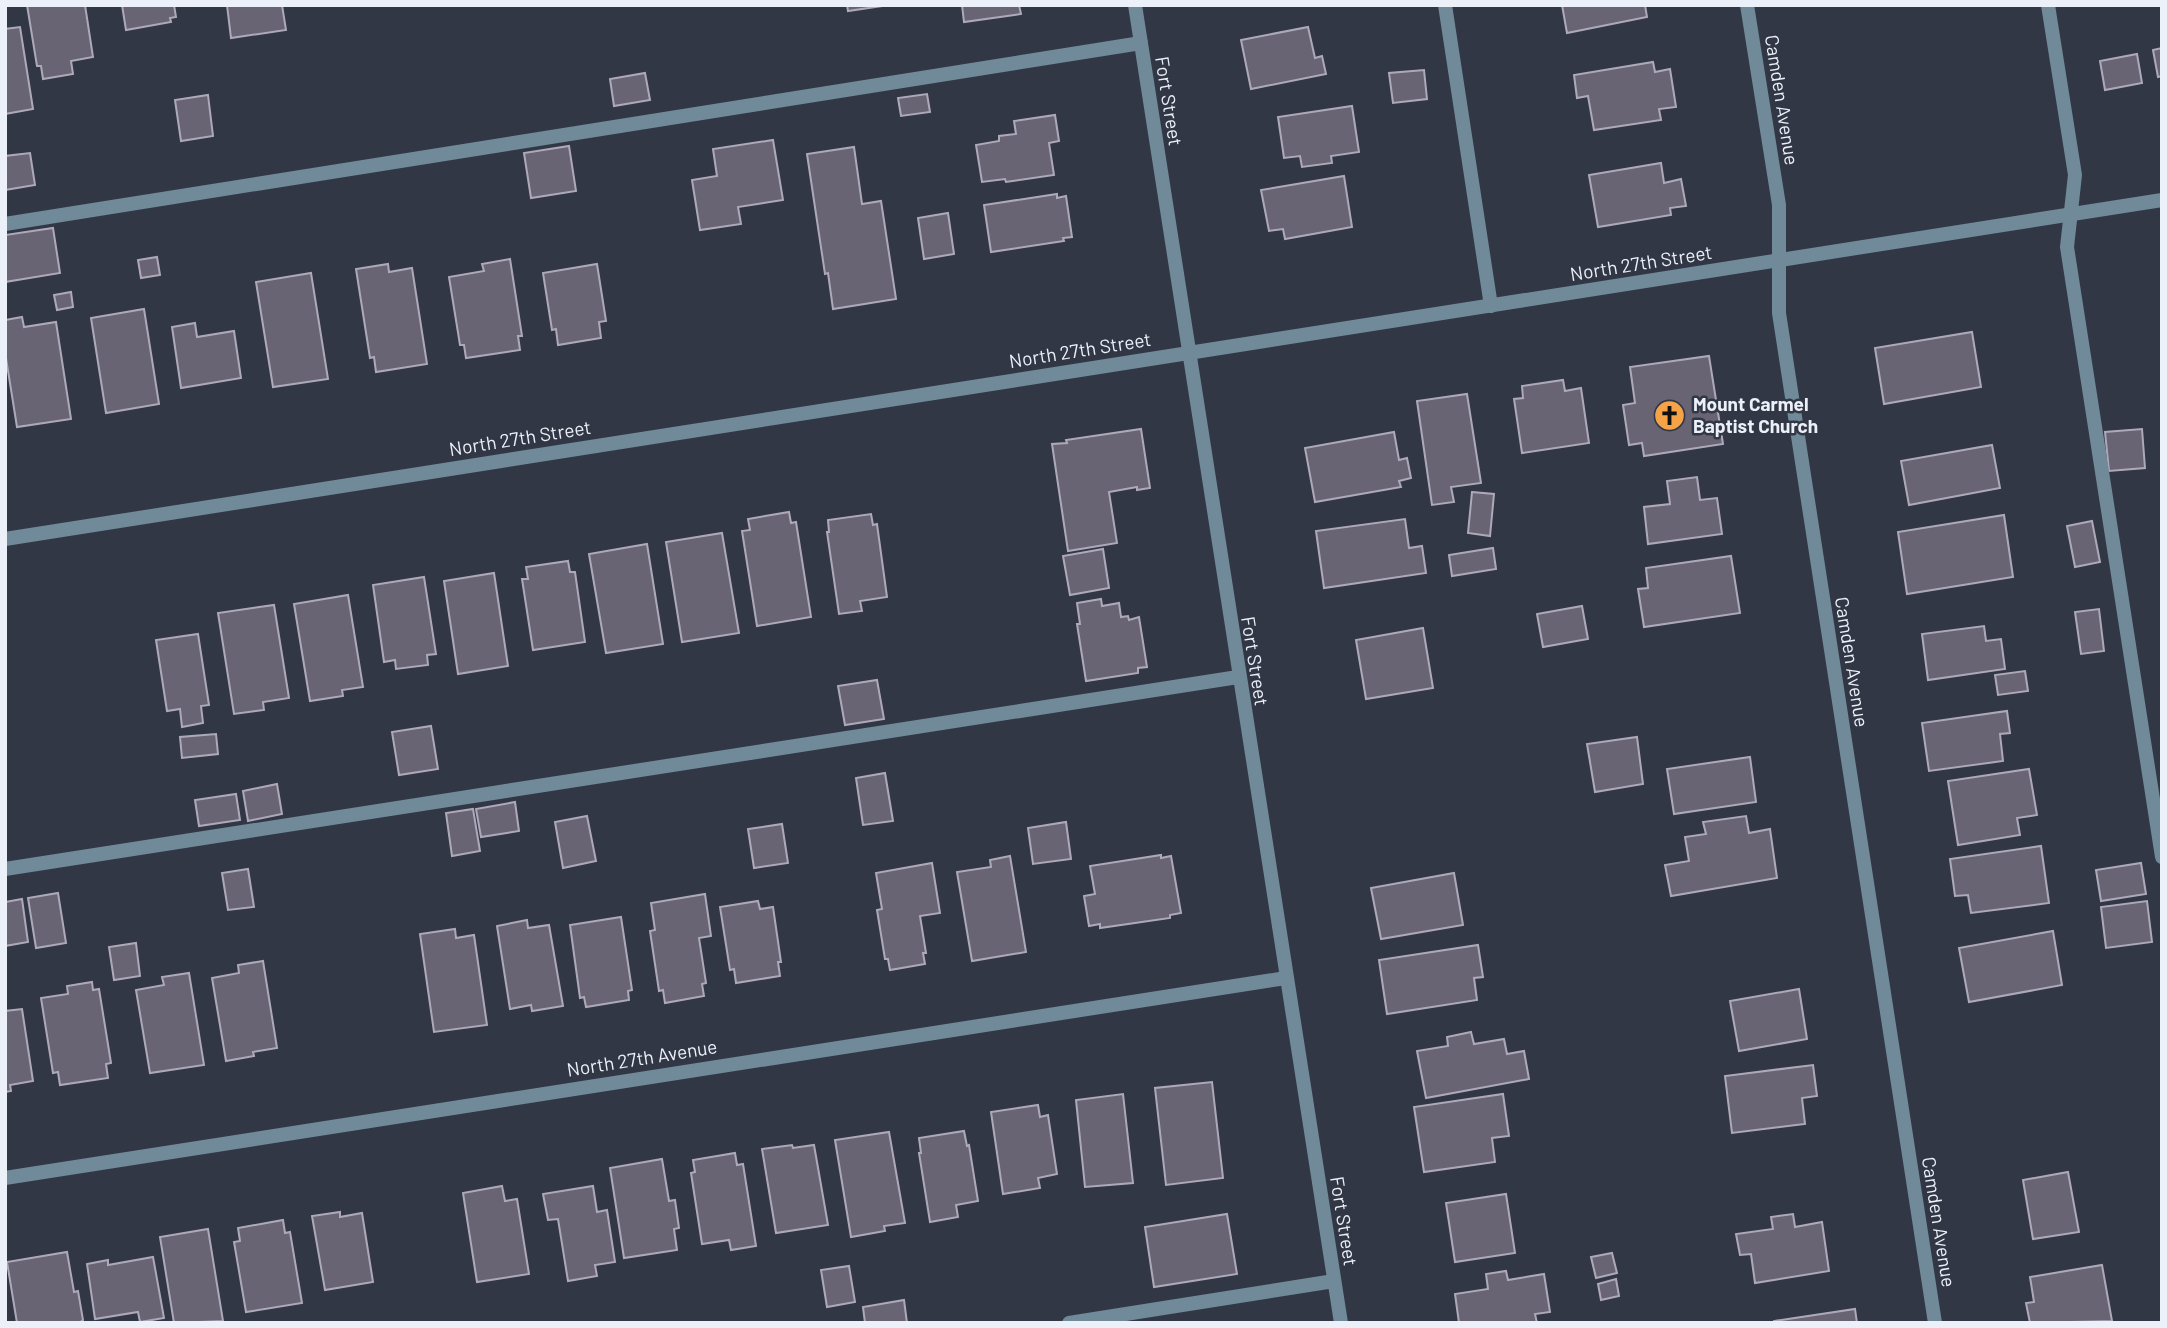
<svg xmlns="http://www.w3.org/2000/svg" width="2167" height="1328" font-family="Barlow,sans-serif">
  <rect width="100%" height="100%" fill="#323745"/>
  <g fill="#696474" stroke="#aea9ba" stroke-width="2">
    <polygon points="27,5 85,5 93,57 71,61 73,74 43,79 41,66 37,66"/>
    <polygon points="122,5 174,5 176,17 170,18 171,22 126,30"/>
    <polygon points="227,5 282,5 286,30 231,38"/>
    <polygon points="847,5 889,5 848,11"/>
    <polygon points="962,5 1019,5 1021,14 964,22"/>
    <polygon points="1562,5 1645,5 1647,17 1567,33"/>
    <polygon points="20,27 33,109 5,114 5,29"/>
    <polygon points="1308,27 1315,58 1322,56 1326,74 1251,89 1241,40"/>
    <polygon points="2162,48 2162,76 2158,77 2153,50"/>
    <polygon points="2137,54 2142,83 2105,90 2100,61"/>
    <polygon points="1653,62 1655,72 1670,69 1676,107 1659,109 1661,120 1594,130 1588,96 1577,98 1574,75"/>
    <polygon points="1424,70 1427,99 1393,103 1389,73"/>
    <polygon points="645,73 650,100 614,106 610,79"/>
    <polygon points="927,94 930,112 901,116 898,98"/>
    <polygon points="208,95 213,136 181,141 175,100"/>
    <polygon points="1352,106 1359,152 1331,156 1332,163 1302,167 1300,156 1284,158 1278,117"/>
    <polygon points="1055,115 1059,141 1049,143 1054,175 1006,182 1005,179 982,182 976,145 999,141 999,136 1016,134 1014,121"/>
    <polygon points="773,140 783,200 738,207 741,224 700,230 692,180 717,176 713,149"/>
    <polygon points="569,146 576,191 531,198 524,153"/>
    <polygon points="854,147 862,204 881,201 896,299 833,309 828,273 825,274 807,154"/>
    <polygon points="30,153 35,185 5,190 5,156"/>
    <polygon points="1661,163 1664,183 1681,179 1686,206 1670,208 1671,215 1598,227 1589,175"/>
    <polygon points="1344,176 1352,227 1285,239 1283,229 1269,231 1261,190"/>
    <polygon points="1057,194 1057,198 1066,196 1072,237 1063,238 1064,241 991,252 984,205"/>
    <polygon points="948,213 954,254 924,259 918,218"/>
    <polygon points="53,228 60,273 5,282 5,235"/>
    <polygon points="157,257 160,275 141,278 138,260"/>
    <polygon points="510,259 522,336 518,336 520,350 466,358 464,345 460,345 449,277 484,271 482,264"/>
    <polygon points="388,264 389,272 412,268 427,364 376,372 374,357 370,358 356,269"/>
    <polygon points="597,264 606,321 599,322 601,338 558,345 556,329 552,330 543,273"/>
    <polygon points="311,273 328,379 273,387 256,282"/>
    <polygon points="71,292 73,307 57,310 54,295"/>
    <polygon points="144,309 159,404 106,413 91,318"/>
    <polygon points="22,317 24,327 56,322 71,419 17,427 5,352 5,320"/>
    <polygon points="195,323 197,337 234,331 241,378 181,388 172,327"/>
    <polygon points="1972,332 1981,387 1884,404 1875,348"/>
    <polygon points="1709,356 1723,444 1644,456 1642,443 1629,445 1623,405 1635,403 1630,367"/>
    <polygon points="1563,380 1565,391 1581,388 1589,443 1522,453 1514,399 1523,398 1522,386"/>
    <polygon points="1467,394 1481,483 1451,487 1454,502 1432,505 1417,401"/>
    <polygon points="1141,429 1150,488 1137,490 1137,487 1109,492 1117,543 1068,551 1052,444 1067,443 1066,440"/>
    <polygon points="2142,429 2145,468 2109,471 2105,432"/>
    <polygon points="1394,432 1399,460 1407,458 1411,478 1399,481 1401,487 1315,502 1305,448"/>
    <polygon points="1992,445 2000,488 1909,505 1901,461"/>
    <polygon points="1697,477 1700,500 1717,498 1722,534 1648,544 1644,507 1670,504 1667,481"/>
    <polygon points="1472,492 1494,494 1490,536 1468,533"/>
    <polygon points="789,512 791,523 796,522 811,617 757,626 742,531 750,530 748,519"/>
    <polygon points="871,514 873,525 877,524 887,597 860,601 862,611 839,614 827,532 829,532 828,520"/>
    <polygon points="2004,515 2013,577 1907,594 1898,532"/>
    <polygon points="1405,519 1409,548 1422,546 1426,573 1324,588 1316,531"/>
    <polygon points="2092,521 2100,562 2075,567 2067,526"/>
    <polygon points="722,533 739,633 682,642 666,542"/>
    <polygon points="647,544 663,644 606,653 589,554"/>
    <polygon points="1493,548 1496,569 1452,576 1449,555"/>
    <polygon points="1103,549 1109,588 1070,595 1063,556"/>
    <polygon points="1731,556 1740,613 1644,627 1638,589 1648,588 1646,568"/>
    <polygon points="568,561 570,572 575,572 585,642 533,650 522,579 528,579 526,567"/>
    <polygon points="494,573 508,666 458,674 444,581"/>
    <polygon points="424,577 436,654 427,655 428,665 396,669 395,660 384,662 373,585"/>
    <polygon points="348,595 363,687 342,690 343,696 310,701 294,604"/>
    <polygon points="1101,599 1102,606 1119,603 1121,617 1128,616 1129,620 1139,617 1147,667 1138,668 1138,673 1086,681 1077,624 1080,624 1077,603"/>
    <polygon points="274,605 289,698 263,702 264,710 234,714 218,613"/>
    <polygon points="1582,606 1588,639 1543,647 1537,614"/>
    <polygon points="2099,609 2104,651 2081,654 2075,612"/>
    <polygon points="1984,626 1986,641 2001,639 2005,669 1928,680 1922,634"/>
    <polygon points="1423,628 1433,688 1366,699 1356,640"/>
    <polygon points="198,634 209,705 201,706 203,723 182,727 180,709 167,711 156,640"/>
    <polygon points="2025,671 2028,691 1998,695 1995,675"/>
    <polygon points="877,680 884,719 845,725 838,686"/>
    <polygon points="2007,711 2010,733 2000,734 2003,761 1929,771 1922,723"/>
    <polygon points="431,726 438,769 399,775 392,732"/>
    <polygon points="216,734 218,754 182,758 180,737"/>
    <polygon points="1637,737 1643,784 1595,792 1587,744"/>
    <polygon points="1750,757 1756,802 1674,814 1667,769"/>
    <polygon points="2029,769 2037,815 2017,818 2020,835 1958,845 1948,781"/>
    <polygon points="885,773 893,821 863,825 856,778"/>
    <polygon points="277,784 282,814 248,821 243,791"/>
    <polygon points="236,794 240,820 199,826 195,800"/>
    <polygon points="515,802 519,831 481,837 476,809"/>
    <polygon points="473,809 480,851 452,856 446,813"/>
    <polygon points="587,816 596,861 563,868 555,822"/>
    <polygon points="1746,816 1749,833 1770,829 1777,878 1671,896 1665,865 1689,861 1685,837 1706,834 1703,822"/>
    <polygon points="1066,822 1071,859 1033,864 1028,828"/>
    <polygon points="782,824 788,863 754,868 748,829"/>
    <polygon points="2041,846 2049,903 1971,913 1968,895 1955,896 1950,859"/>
    <polygon points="1161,855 1161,858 1171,856 1181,913 1170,915 1170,918 1100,928 1100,924 1089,926 1084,896 1095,894 1090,866"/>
    <polygon points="1010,856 1026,952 972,961 957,872 991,867 990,860"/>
    <polygon points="932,863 940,913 920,916 926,953 923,953 925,964 890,970 888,959 885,959 877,910 882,909 876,873"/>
    <polygon points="2141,863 2146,894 2101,901 2096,870"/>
    <polygon points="248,869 254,907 228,910 222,873"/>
    <polygon points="1454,873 1463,925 1381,939 1371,888"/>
    <polygon points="58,893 66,943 36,948 28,898"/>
    <polygon points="705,894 711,936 699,938 706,983 702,984 704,996 665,1003 663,990 659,991 650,931 655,930 651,903"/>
    <polygon points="22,899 28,942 5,946 5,902"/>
    <polygon points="758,901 760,909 773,907 781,962 778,962 780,976 736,983 734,969 730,970 720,907"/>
    <polygon points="2147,901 2152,942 2106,948 2101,907"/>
    <polygon points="621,917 632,990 628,991 629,1000 586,1007 584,997 580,998 570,925"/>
    <polygon points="527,920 528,928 549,925 563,1006 532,1011 531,1005 510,1009 497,926"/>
    <polygon points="455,929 456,938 474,935 487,1025 434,1032 420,934"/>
    <polygon points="2053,931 2062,985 1969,1002 1959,948"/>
    <polygon points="136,943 140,976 114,980 109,947"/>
    <polygon points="1478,945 1483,977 1474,978 1477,1000 1387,1014 1379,960"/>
    <polygon points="263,961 277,1048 253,1052 254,1056 226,1061 212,978 239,973 238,965"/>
    <polygon points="189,973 204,1065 150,1073 136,990 164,985 162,977"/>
    <polygon points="92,982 93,990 99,989 111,1063 106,1064 108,1078 60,1085 58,1072 53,1073 41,998 68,994 67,986"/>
    <polygon points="1799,989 1807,1039 1739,1051 1730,1001"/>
    <polygon points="22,1009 33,1081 10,1085 11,1091 5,1092 5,1011"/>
    <polygon points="1471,1032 1474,1044 1504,1039 1507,1054 1524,1051 1529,1079 1426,1098 1417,1051 1448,1046 1447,1037"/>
    <polygon points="1813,1065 1817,1096 1802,1098 1805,1124 1732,1133 1725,1076"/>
    <polygon points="1212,1082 1223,1178 1166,1185 1155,1088"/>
    <polygon points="1123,1094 1133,1183 1085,1187 1076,1100"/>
    <polygon points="1503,1094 1509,1136 1492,1138 1495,1162 1424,1172 1414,1107"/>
    <polygon points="1038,1105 1040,1117 1048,1115 1057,1174 1038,1178 1040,1188 1003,1194 991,1112"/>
    <polygon points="964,1131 967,1146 969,1145 978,1201 956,1205 958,1217 930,1222 919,1153 921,1153 919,1138"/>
    <polygon points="889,1132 905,1223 884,1226 885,1231 851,1237 835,1140"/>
    <polygon points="792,1145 793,1148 814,1145 828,1225 776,1233 762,1149"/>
    <polygon points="735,1153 737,1165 743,1164 756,1246 731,1250 729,1240 702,1244 691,1173 695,1172 693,1160"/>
    <polygon points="662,1159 669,1201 675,1200 679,1228 674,1229 677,1250 624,1258 610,1168"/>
    <polygon points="2068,1172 2079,1232 2033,1239 2023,1180"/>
    <polygon points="502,1186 505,1201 517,1199 529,1274 477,1282 463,1193"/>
    <polygon points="593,1186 597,1212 607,1210 615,1262 595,1265 597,1276 568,1281 558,1219 548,1220 543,1194"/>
    <polygon points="1506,1194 1515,1253 1455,1262 1446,1203"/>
    <polygon points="340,1212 340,1217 362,1213 373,1282 325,1290 312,1216"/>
    <polygon points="1227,1214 1237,1274 1154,1287 1145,1227"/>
    <polygon points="1793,1214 1795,1227 1822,1222 1829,1271 1755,1283 1751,1254 1740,1255 1736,1234 1773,1229 1771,1217"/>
    <polygon points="283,1220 285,1233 290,1232 302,1303 246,1312 234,1242 240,1241 238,1228"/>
    <polygon points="208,1229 223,1321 174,1323 160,1237"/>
    <polygon points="67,1252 74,1292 78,1291 83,1320 79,1323 17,1323 7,1262"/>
    <polygon points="1612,1253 1617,1273 1596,1278 1591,1257"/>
    <polygon points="153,1257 164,1318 140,1322 138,1312 95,1319 87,1264 108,1260 108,1265"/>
    <polygon points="2102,1265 2112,1321 2030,1323 2026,1303 2034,1302 2030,1277"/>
    <polygon points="849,1266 855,1302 827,1307 821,1270"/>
    <polygon points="1506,1271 1508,1280 1544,1274 1550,1312 1535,1314 1537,1323 1459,1323 1455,1294 1488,1289 1486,1274"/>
    <polygon points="1616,1279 1619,1296 1601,1300 1598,1284"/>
    <polygon points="904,1300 907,1323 865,1323 863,1307"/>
    <polygon points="1855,1309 1857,1323 1774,1323 1774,1321"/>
  </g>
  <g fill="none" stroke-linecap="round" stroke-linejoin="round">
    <g stroke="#708a9a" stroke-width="14">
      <polyline points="1445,5 1491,306"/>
      <polyline points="2048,5 2075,175 2067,247 2162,857"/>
      <polyline points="5,224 1141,43"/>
      <polyline points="5,869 1238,677"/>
      <polyline points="1069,1323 1334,1281"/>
    </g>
    <g stroke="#708a9a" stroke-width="14">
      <polyline points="1747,5 1779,205 1779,313 1935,1323"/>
      <polyline points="5,539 2162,200"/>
      <polyline points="5,1178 1286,978"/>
    </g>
    <polyline stroke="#708a9a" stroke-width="14" points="1135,5 1341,1323"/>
  </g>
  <defs>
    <symbol id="church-disc" viewBox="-11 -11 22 22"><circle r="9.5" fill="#f6a247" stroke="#323745"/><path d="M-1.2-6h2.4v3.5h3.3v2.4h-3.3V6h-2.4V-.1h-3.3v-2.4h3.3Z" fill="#111"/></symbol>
  </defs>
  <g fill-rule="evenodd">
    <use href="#church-disc" x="1652" y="398" width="35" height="35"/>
  </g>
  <g text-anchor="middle" stroke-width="5" stroke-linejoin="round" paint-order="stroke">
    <g font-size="19" fill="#ecf0f9" stroke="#323745">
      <text transform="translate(1782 100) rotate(81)" y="7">Camden Avenue</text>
      <text transform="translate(1169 101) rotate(81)" y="7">Fort Street</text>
      <text transform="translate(1641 263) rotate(-9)" y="7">North 27th Street</text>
      <text transform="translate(1080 350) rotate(-9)" y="7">North 27th Street</text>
      <text transform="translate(520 438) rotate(-9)" y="7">North 27th Street</text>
      <text transform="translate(1255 661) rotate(81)" y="7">Fort Street</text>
      <text transform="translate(1852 662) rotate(81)" y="7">Camden Avenue</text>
      <text transform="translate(642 1058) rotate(-9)" y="7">North 27th Avenue</text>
      <text transform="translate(1344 1221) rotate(81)" y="7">Fort Street</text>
      <text transform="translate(1939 1222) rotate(81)" y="7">Camden Avenue</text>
    </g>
    <g font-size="19" font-weight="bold" fill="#ecf0f9" stroke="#323745" text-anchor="start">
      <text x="1693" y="411">Mount Carmel<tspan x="1693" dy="22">Baptist Church</tspan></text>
    </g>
  </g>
  <rect width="2167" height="1328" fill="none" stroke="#ecf0f9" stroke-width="14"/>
</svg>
